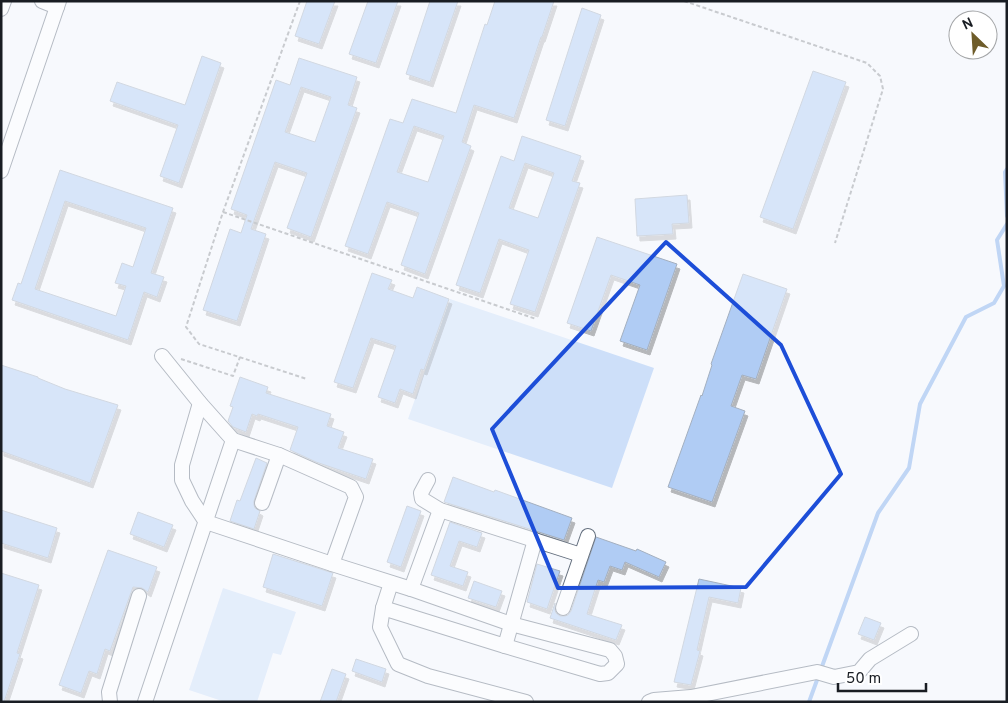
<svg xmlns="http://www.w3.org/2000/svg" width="1008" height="703" font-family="Overpass,sans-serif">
  <defs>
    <filter id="shadow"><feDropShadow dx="3" dy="5" stdDeviation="0" flood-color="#0004"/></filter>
  </defs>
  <rect width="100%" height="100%" fill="#f7f9fd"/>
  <g fill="#cddff9">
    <polygon points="450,299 654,368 612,488 408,419"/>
    <polygon points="223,588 296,612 281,655 273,653 257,702 225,702 189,690"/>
  </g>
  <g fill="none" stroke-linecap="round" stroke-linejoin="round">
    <g stroke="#7caaec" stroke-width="4">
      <polyline points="1007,169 1005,172 1007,216"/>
      <polyline points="809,702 878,513 909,468 920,404 966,317 994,303 1004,286 997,240 1007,224"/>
    </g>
  </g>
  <g fill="#b0ccf4" stroke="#a3afbf" fill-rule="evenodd" filter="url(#shadow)">
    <polygon points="307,1 335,1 319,44 295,36"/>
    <polygon points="368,1 398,1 376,63 349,54"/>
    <polygon points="430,1 458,1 430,82 406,74"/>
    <path d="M495 1H554L542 37H541L514 118 474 105 462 142 471 146 425 274 401 265 419 213 387 202 368 254 345 246 390 119 403 123 412 99 456 113 485 24 487 25ZM414 126 444 136 428 182 397 172Z"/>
    <polygon points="582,8 601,15 565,126 546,120"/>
    <polygon points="202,56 221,63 179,183 160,176 178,125 110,101 117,82 185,105"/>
    <path d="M299 58 357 77 348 105 357 108 311 237 287 228 307 173 275 162 251 229 266 234 237 321 203 310 230 229 241 233 247 215 231 209 276 80 290 85ZM301 87 331 97 315 142 285 132Z"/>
    <polygon points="813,71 846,82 793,229 760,217"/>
    <path d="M522 136 581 156 572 181 580 183 535 312 510 304 529 250 499 239 480 293 456 285 501 156 514 161ZM525 163 554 173 538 218 509 208Z"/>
    <path d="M60 170 173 208 151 273 164 277 157 297 144 292 128 340 12 300 18 283 21 284ZM65 201 146 228 133 267 122 263 115 283 126 286 116 316 35 289Z"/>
    <polygon points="687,195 689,223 672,224 673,234 637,236 635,199"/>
    <polygon points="597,237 677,264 647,350 620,341 640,285 611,275 591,331 567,323"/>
    <polygon points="372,273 392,280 388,289 413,298 417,287 449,299 424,370 421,369 413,394 400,389 395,403 378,397 396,346 371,338 353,388 334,382"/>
    <polygon points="743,274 787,289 756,379 742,375 731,406 745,411 712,502 668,487 701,395 702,396 712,365 711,364"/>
    <polygon points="1,365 38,377 38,378 65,389 118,405 90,483 1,451"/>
    <polygon points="240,377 268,387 266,393 331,414 327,426 344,432 338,448 373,459 366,479 316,462 290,450 298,427 258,414 257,416 252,414 246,432 233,427 228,421 233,407 230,406"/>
    <polygon points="256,458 267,463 254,501 254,505 255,508 260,511 254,529 230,521 237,500 240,501"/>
    <polygon points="453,477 494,492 495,490 572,518 564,540 444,502"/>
    <polygon points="407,506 421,511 401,567 387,562"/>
    <polygon points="1,510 57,528 48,558 1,543"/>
    <polygon points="138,512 173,525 164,547 130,534"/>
    <polygon points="450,522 482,533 477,547 459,541 450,566 468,572 463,586 431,575"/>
    <polygon points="596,537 636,551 637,549 666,562 659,577 625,562 622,570 610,566 604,582 598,580 587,614 622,625 616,640 550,618 555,603 555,610 556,613 560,616 565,616 568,615 571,611"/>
    <polygon points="108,550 157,567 148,592 142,588 133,587 110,651 105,649 97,674 89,671 81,693 59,685"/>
    <polygon points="273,554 333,573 322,606 263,587"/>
    <polygon points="537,564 560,571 547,609 527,602"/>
    <polygon points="1,573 39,585 17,653 20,654 4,702 1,702"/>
    <polygon points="699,579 741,588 738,603 709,597 697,650 700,651 691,685 674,682"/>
    <polygon points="474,581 502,591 496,607 468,598"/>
    <polygon points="865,617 881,623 874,640 858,634"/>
    <polygon points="356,659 386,669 382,682 352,671"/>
    <polygon points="332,669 346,674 336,702 320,702"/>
  </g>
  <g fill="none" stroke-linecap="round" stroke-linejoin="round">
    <defs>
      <g id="minor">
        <polyline points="42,1 57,7"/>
        <polyline points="1,9 4,1"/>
        <polyline points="1,171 59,1"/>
        <polyline points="162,356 200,403 233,440 279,455 351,487 356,497 332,564"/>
        <polyline points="200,403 182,465 182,480 192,501 206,522 332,564 411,589 511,624 610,650 615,656 617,664 608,673 600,674 505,646 383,608"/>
        <polyline points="428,480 421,493 422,499 440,510 581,555"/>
        <polyline points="262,503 279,455"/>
        <polyline points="391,583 383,608 380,627 398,664 428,676 526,702"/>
        <polyline points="411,589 440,510"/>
        <polyline points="563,608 588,536"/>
        <polyline points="505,646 535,540"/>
        <polyline points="110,702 109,692 139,596"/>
        <polyline points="145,702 233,440"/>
        <polyline points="649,702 654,700 691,697 817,672 834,677 859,672 870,659 911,634"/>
      </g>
    </defs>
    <use href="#minor" stroke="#65707f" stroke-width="16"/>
    <g stroke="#8f9297" stroke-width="2" stroke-dasharray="4 2.5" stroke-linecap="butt">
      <polyline points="300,1 223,212 186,327 199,344 307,379"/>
      <polyline points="684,1 867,63 880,76 883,89 835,243"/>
      <polyline points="223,212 536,319"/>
      <polyline points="181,359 233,376 240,357"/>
    </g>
    <use href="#minor" stroke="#fff" stroke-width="14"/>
  </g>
  <path d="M0 0H1008V703H0ZM666 242 781 345 841 474 746 587 558 588 492 429Z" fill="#f7f9fd" fill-opacity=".55" fill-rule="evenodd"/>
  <path fill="none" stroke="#1d4ed8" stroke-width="4" stroke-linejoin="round" d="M666 242 781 345 841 474 746 587 558 588 492 429Z"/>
  <rect width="1008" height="703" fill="none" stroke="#191d23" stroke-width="5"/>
  <g transform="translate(973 35) rotate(335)"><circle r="24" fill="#ffffff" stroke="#a3a5a7"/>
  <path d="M0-4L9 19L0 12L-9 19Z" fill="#6e5c2a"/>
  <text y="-8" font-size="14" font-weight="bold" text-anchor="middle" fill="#191d23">N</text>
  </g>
  <path d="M838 683v8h88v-8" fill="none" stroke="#191d23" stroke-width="2.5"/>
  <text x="846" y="683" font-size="15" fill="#191d23" stroke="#ffffff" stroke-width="4" paint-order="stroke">50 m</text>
</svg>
